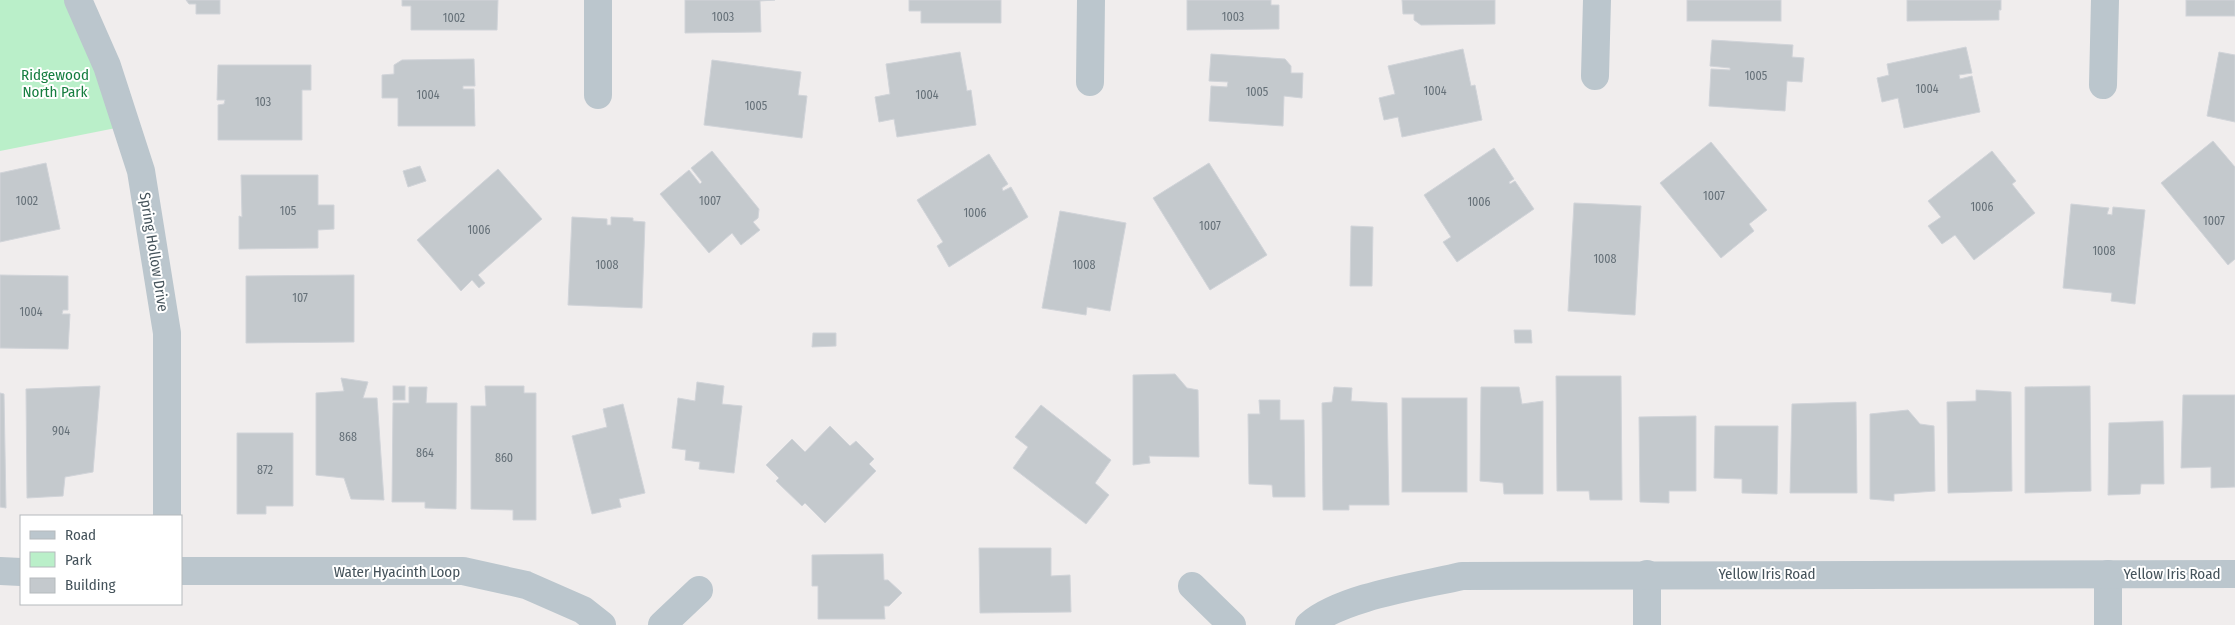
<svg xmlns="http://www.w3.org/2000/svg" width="2235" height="625" font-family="'Fira Sans Condensed',sans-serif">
  <rect width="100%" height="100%" fill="#f0eded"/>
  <polygon fill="#baefc9" points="0,0 78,0 126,126 0,151"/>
  <g fill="#c4c9cd" stroke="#d1d4d9">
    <polygon points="186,0 220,0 220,14 196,14 196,4 189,4"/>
    <polygon points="402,0 498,0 497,30 411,30 411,6 402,6"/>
    <polygon points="685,0 775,0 760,1 761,32 685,33"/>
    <polygon points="909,0 1001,0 1001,23 921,23 921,11 909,11"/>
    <polygon points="1187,0 1271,0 1271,5 1279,5 1279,29 1187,30"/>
    <polygon points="1402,0 1495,0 1495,24 1421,25 1414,20 1414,14 1403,14"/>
    <rect x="1687" y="0" width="94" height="21"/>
    <polygon points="1907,0 2001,0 2001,10 1999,10 1999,20 1907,21"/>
    <rect x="2186" y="0" width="49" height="16"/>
    <polygon points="1712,40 1793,45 1792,57 1804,58 1802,82 1787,81 1785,111 1709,106 1711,69 1730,70 1730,68 1710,66"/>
    <polygon points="1966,47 1972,73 1959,75 1960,79 1972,76 1980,112 1904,128 1898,98 1882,102 1877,78 1889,75 1887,64"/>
    <polygon points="1463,49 1471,86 1475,85 1482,120 1402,137 1398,117 1384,120 1379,98 1395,94 1388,66"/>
    <polygon points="960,52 967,91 971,90 976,125 897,137 894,119 879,122 875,97 890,94 886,64"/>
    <polygon points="2219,52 2235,55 2235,122 2207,116"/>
    <polygon points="1211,54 1285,59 1291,66 1291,73 1303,73 1302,98 1284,96 1283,126 1209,121 1211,86 1227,87 1228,82 1209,81"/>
    <polygon points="474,59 475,86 463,86 463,89 474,89 475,126 398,126 398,98 382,98 382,75 394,74 394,65 402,60"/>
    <polygon points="712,60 801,72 798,95 807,96 802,138 704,125"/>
    <polygon points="218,65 311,65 311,90 302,90 302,140 218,140 218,105 224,104 225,100 217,100"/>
    <polygon points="2213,141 2235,167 2235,259 2228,265 2161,183"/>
    <polygon points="1711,142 1767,210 1749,224 1754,231 1721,258 1660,183"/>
    <polygon points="1494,148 1514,179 1509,182 1510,184 1515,181 1534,209 1457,262 1443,242 1451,237 1424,195"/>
    <polygon points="712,151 759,209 758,218 753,222 760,230 741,245 732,233 709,253 660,194 689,170 700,184 702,182 691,168"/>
    <polygon points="1992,151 2016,181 2012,184 2035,213 1974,260 1955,235 1942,244 1928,226 1941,217 1928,201"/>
    <polygon points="989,154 1008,184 1002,188 1003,191 1011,187 1028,217 949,267 937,246 943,242 917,200"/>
    <polygon points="46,163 60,229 0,242 0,173"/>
    <polygon points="1209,163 1267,255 1210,290 1153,198"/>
    <polygon points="420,166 426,181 408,187 403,171"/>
    <polygon points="498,169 542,219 478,275 485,283 479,288 472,280 461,291 417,240"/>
    <polygon points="241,175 318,175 318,205 334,205 334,229 318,230 318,248 239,249 239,216 242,217"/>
    <polygon points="1574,203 1641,206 1635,315 1568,311"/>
    <polygon points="2071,204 2109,208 2107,214 2112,215 2113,207 2145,210 2135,304 2111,301 2112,293 2063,288"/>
    <polygon points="1060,211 1126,223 1110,311 1087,307 1086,315 1042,308"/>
    <polygon points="572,217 607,219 607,225 611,225 611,217 633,218 633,221 645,222 642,308 568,305"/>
    <polygon points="1351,226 1373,227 1372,286 1350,286"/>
    <polygon points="0,275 68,276 68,310 63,310 62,314 70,314 68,349 0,348"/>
    <polygon points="354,275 354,342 246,343 246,276"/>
    <polygon points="1514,330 1531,330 1532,343 1515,343"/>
    <polygon points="813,333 836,333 836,346 812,347"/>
    <polygon points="1175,374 1187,388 1198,390 1199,457 1149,456 1150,463 1133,465 1133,375"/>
    <polygon points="1556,376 1621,376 1622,500 1590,500 1589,491 1557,491"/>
    <polygon points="341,378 368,382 363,398 377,398 384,500 351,499 344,478 316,475 316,393 344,391"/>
    <polygon points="697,382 724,386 722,404 742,406 734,473 699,469 700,462 685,460 686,450 672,448 678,398 695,401"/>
    <polygon points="100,386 93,472 65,477 63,496 27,498 26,389"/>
    <rect x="393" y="386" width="12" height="14"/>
    <polygon points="485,386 524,386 524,393 536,393 536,520 513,520 513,510 471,509 471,406 486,406"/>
    <polygon points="2090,386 2091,491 2025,493 2025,387"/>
    <polygon points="409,387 427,387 426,403 457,403 456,509 425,508 425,502 392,502 393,403 409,403"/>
    <polygon points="1334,387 1352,388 1351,401 1387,403 1389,505 1349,505 1349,510 1323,510 1322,403 1332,402"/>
    <polygon points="1481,387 1519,387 1522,404 1543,401 1543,494 1504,494 1503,483 1480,481"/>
    <polygon points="1976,390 2011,392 2012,491 1948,493 1947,402 1976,401"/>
    <polygon points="0,393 4,394 6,508 0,507"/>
    <polygon points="2183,395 2235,395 2235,487 2211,488 2211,467 2181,468"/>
    <rect x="1402" y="398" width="65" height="94"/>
    <polygon points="1259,400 1280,400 1280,420 1304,420 1305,497 1273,497 1272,485 1249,484 1248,414 1260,414"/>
    <polygon points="1856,402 1857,493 1790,493 1792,404"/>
    <polygon points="623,404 645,493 619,499 621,507 592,514 572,436 607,427 603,409"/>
    <polygon points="1041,405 1111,460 1095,483 1109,495 1086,524 1013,468 1028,447 1015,437"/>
    <polygon points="1908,410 1920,424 1934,426 1935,491 1894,494 1894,501 1870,499 1870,414"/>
    <polygon points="1696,416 1696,491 1669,491 1669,503 1640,502 1639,417"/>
    <polygon points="2163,421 2164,484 2141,484 2140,494 2108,495 2109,423"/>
    <polygon points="830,426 850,446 856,441 874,459 869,464 876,471 825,523 805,503 802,506 776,481 779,478 766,465 792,439 805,452"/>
    <polygon points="1715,426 1778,426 1777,494 1742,493 1742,479 1714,478"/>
    <polygon points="237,433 293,433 293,506 266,506 266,514 237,514"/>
    <polygon points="979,548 1051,548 1051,576 1070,575 1071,612 980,613"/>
    <polygon points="883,554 884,580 888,580 902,593 889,606 884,606 885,619 818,619 818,586 812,586 812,555"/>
  </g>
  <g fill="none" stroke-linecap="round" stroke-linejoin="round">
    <g stroke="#bbc6cd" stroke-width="28">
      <polyline points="78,0 107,66 141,171 167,333 167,516"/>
      <polyline points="1595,76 1597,0"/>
      <polyline points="1090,82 1091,0"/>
      <polyline points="2103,85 2105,0"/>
      <polyline points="598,95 598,0"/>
      <polyline points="0,571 21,572"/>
      <polyline points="181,571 463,571 526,585 583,610 602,625"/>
      <polyline points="1647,574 1647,625"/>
      <polyline points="2108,574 2108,625"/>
      <polyline points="1192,586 1232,625"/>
      <polyline points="662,625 699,590"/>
      <path d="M1309 625C1341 597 1419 586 1462 576L2235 574"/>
    </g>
  </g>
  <g text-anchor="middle" stroke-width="4" stroke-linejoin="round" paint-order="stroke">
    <g font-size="12" fill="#657078">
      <text x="723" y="21">1003</text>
      <text x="1233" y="21">1003</text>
      <text x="454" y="22">1002</text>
      <text x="1756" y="80">1005</text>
      <text x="1927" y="93">1004</text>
      <text x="1435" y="95">1004</text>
      <text x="1257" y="96">1005</text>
      <text x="428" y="99">1004</text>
      <text x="927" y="99">1004</text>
      <text x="263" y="106">103</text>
      <text x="756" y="110">1005</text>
      <text x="1714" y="200">1007</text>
      <text x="27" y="205">1002</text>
      <text x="710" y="205">1007</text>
      <text x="1479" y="206">1006</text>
      <text x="1982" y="211">1006</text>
      <text x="288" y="215">105</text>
      <text x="975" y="217">1006</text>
      <text x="2214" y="225">1007</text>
      <text x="1210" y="230">1007</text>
      <text x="479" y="234">1006</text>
      <text x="2104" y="255">1008</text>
      <text x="1605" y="263">1008</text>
      <text x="607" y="269">1008</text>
      <text x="1084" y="269">1008</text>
      <text x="300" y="302">107</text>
      <text x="31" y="316">1004</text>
      <text x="61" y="435">904</text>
      <text x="348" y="441">868</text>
      <text x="425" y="457">864</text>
      <text x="504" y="462">860</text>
      <text x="265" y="474">872</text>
    </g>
    <g font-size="15" fill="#157d3f" stroke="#fff">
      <text x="55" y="80">Ridgewood<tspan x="55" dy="17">North Park</tspan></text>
    </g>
    <g font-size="15" fill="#45535b" stroke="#fff">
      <text transform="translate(154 252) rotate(81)" y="5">Spring Hollow Drive</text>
      <text x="397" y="577">Water Hyacinth Loop</text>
      <text x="1767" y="579">Yellow Iris Road</text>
      <text x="2172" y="579">Yellow Iris Road</text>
    </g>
  </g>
  <rect x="20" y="515" width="162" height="90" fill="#ffffff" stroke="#b5babd"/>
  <rect x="30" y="531" width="25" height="8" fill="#bbc6cd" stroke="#b5babd"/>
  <text x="65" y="540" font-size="15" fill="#45535b">Road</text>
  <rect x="30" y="552" width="25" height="15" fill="#baefc9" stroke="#b5babd"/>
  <text x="65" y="565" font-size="15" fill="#45535b">Park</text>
  <rect x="30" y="578" width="25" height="15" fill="#c4c9cd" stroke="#b5babd"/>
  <text x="65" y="590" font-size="15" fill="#45535b">Building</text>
</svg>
